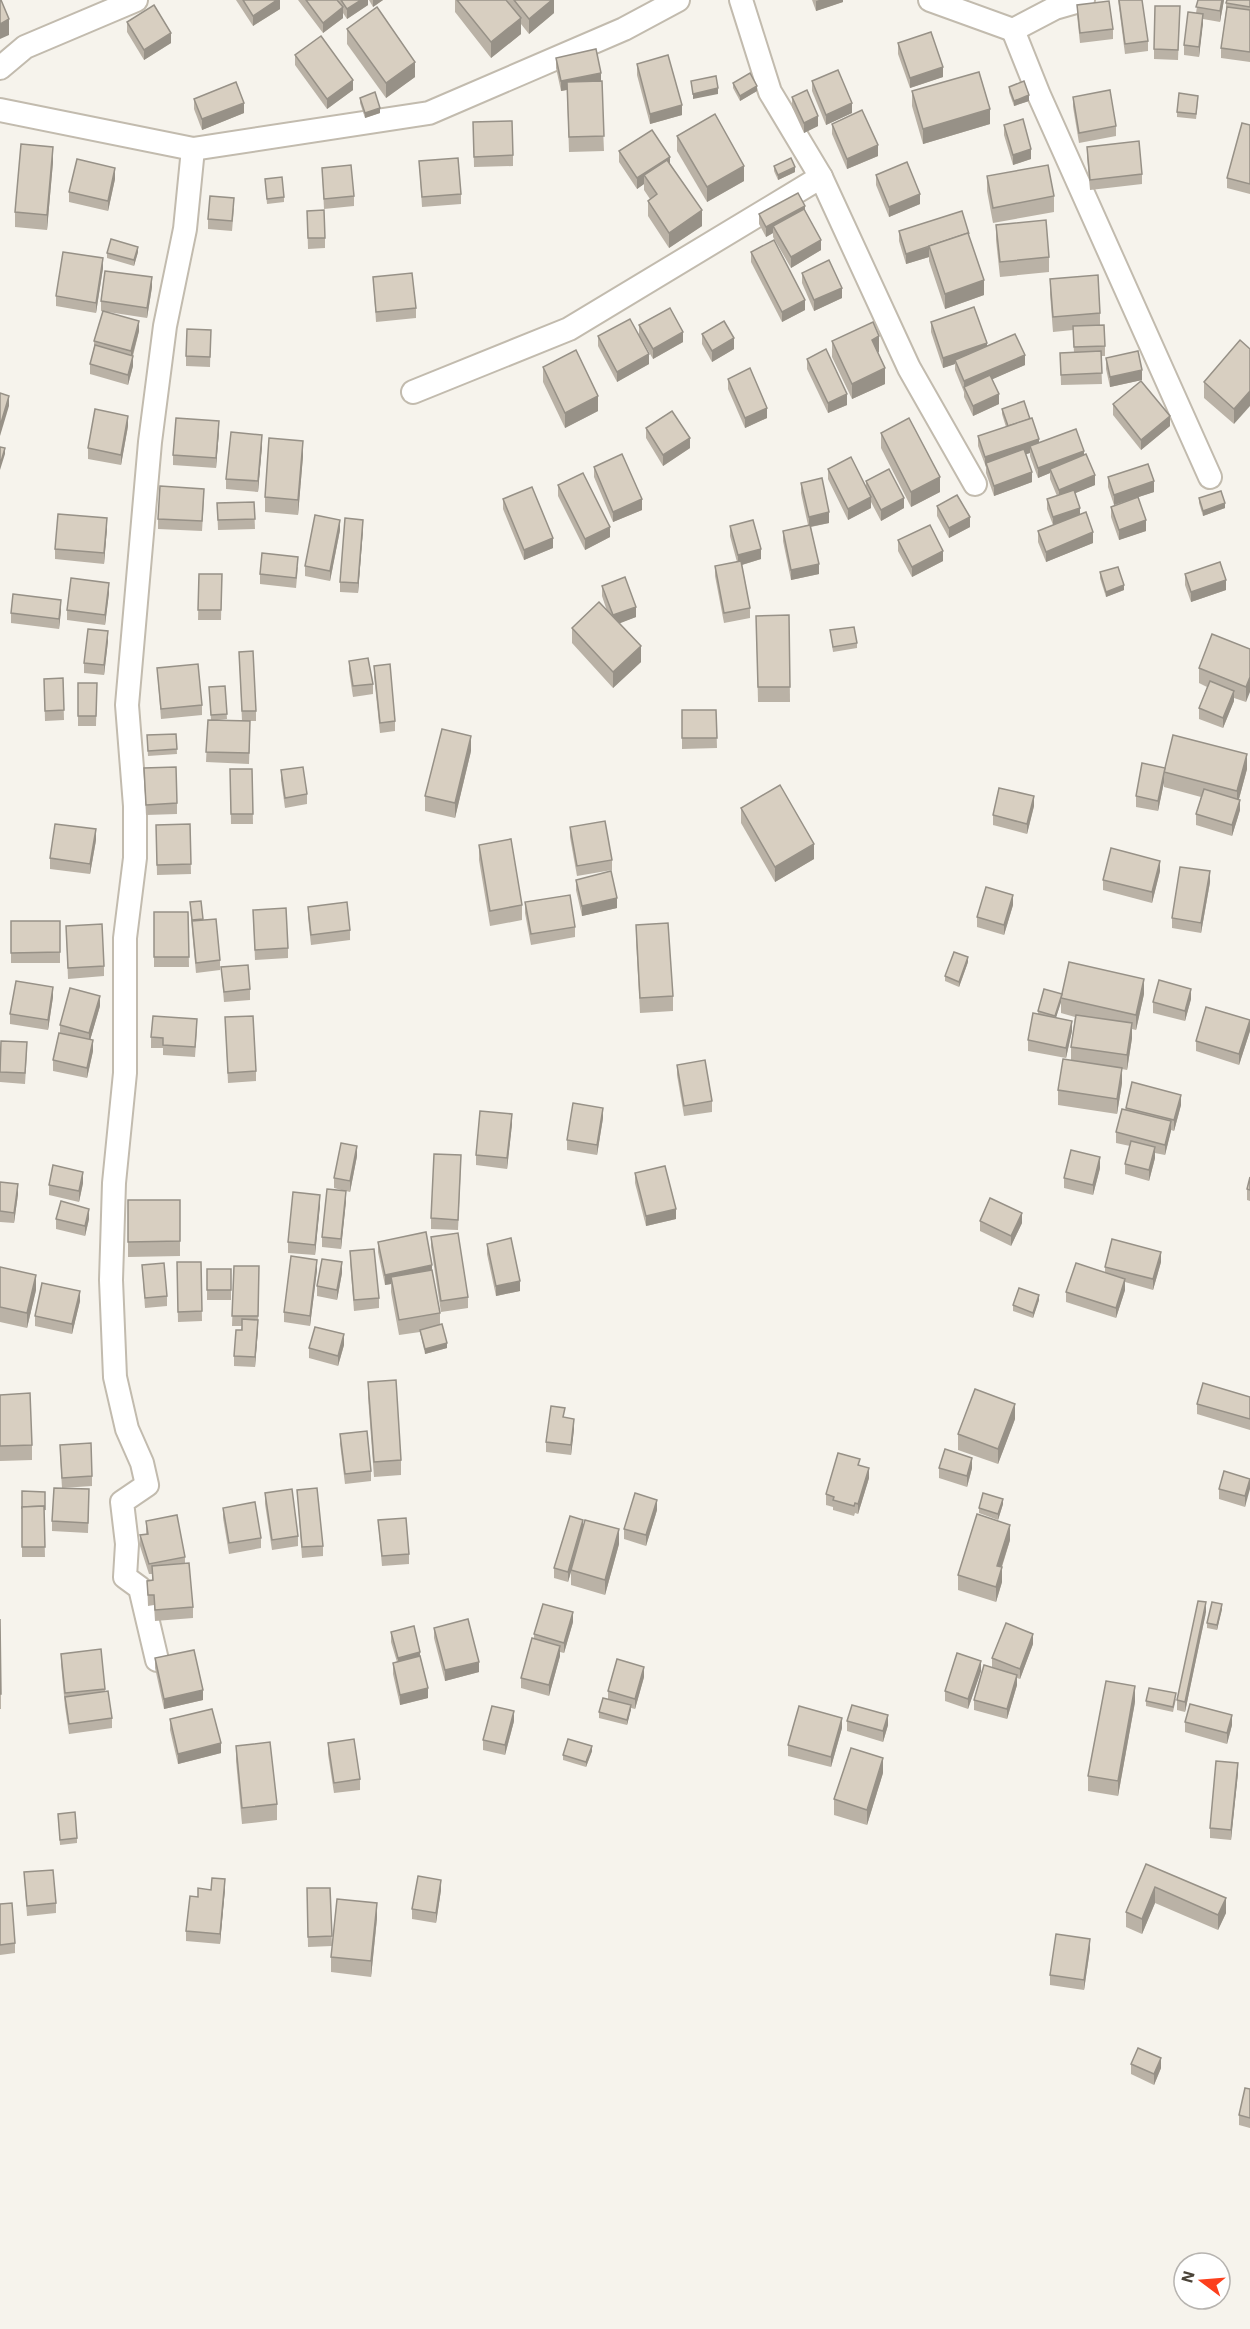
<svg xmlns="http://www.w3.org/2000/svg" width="1250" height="2329" font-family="'IBM Plex Sans',sans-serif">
  <rect width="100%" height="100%" fill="#f6f3ec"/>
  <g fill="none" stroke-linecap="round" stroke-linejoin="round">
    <defs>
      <g id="street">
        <polyline points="741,0 770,92 821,177 909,368 975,484"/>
        <polyline points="930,0 1013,30 1055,8 1083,0"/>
        <polyline points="1013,30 1039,95 1210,477"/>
        <polyline points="0,68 25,47 136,0"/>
        <polyline points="0,110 193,149 429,113 624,29 678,0"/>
        <polyline points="413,392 569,329 821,177"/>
        <polyline points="157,1660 140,1588 125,1577 127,1544 122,1502 147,1485 142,1463 127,1429 115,1377 111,1280 114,1183 125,1073 125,938 135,858 135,806 127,705 150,442 165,326 185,229 193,149"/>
      </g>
    </defs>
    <use href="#street" stroke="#c2bbae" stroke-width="26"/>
    <use href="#street" stroke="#fff" stroke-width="22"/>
  </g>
  <g fill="#bab2a6">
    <polygon points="236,0 280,0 280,9 253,26"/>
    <polygon points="298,0 368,0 368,5 347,19 343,13 343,18 323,33"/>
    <polygon points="369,0 383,0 373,7"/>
    <polygon points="455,0 554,0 554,13 529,34 521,24 521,34 491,58 455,12"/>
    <polygon points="812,0 843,0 843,2 816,11"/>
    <polygon points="1118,0 1142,0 1148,41 1148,51 1125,54"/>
    <polygon points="1198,0 1224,0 1220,22 1203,19 1199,57 1184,55 1184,45 1196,13"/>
    <polygon points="1250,0 1250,62 1221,58 1221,48 1226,11 1226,3"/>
    <polygon points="1077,5 1113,29 1113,39 1080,43 1077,15"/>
    <polygon points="1180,6 1178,60 1154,59 1154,49"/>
    <polygon points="127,22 171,43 144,60 127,32"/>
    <polygon points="347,29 415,77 386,98 347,44"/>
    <polygon points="898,43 943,77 910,88 898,54"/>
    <polygon points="295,55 353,90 327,109 295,65"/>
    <polygon points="556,58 601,81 604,151 569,152 567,90 561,91 556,68"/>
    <polygon points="637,64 682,115 650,124 637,75"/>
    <polygon points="812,81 852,113 826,125 812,91"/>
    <polygon points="733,83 757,91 740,101 733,88"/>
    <polygon points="1009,87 1029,101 1014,106 1009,92"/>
    <polygon points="912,91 990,124 923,144 912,106"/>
    <polygon points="792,97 818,126 804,133 792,107"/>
    <polygon points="1073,97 1116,126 1116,136 1079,143 1073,107"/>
    <polygon points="360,98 380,113 365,118 360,103"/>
    <polygon points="194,99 244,113 202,130 194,109"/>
    <polygon points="1198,101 1196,119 1177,117 1177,112"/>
    <polygon points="473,122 513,155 513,166 474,167"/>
    <polygon points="832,124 878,156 847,169 832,134"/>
    <polygon points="1004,125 1031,159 1013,165 1004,135"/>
    <polygon points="1250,125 1250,194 1227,188 1227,178"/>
    <polygon points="677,136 744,181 707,202 677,151"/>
    <polygon points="1087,147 1142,174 1142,184 1090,190 1087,157"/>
    <polygon points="619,151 670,164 702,226 669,248 648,216 648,201 650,199 644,190 644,184 637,189 619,162"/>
    <polygon points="419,161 461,194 461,204 422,207"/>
    <polygon points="53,162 47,230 15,227 15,212"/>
    <polygon points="774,166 795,172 778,180 774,171"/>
    <polygon points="322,168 354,196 354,206 324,209"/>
    <polygon points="876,175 920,204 889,217 876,185"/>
    <polygon points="987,176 1054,196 1054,212 993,223 987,191"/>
    <polygon points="115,179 108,211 69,202 69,192"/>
    <polygon points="265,179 284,197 284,202 267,204"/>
    <polygon points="234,208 232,231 208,229 208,219"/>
    <polygon points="805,210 821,250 791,268 773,237 773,233 766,237 759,224 759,214"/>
    <polygon points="307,211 325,238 325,248 308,249"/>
    <polygon points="996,225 1049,257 1049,272 1000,277 996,240"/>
    <polygon points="899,231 969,236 984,295 945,309 929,261 929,257 906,264 899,241"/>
    <polygon points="138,252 134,266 107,258 107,253"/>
    <polygon points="751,252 805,310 782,322 751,262"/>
    <polygon points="103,268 96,313 56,306 56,296"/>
    <polygon points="802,273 842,298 814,311 802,283"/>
    <polygon points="373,277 416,308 416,318 376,322"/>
    <polygon points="1050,279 1100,313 1100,325 1105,346 1105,356 1101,356 1102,384 1061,385 1060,353 1074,353 1073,330 1053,332 1050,294"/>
    <polygon points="152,287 147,318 108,312 139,331 133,356 133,366 128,385 90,374 90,364 94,347 94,341 103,312 101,311 101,301"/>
    <polygon points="931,322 987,346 1025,365 992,379 999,404 973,416 964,397 964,392 955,370 955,364 943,368 931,332"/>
    <polygon points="639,325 683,342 653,359 639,335"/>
    <polygon points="211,330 210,367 186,366 186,356"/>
    <polygon points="702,334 734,349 712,362 702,344"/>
    <polygon points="598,336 649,364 617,382 598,346"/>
    <polygon points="1240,340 1234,424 1204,398 1204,382"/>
    <polygon points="832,341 879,352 878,352 885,384 852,399 832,357"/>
    <polygon points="1106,358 1142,380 1110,387 1106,369"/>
    <polygon points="807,359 847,405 828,413 807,369"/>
    <polygon points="543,367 598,411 565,428 543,382"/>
    <polygon points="728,379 767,418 745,428 728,389"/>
    <polygon points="1113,404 1170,426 1141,450 1113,415"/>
    <polygon points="1002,409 1030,419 1039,443 1084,455 1095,485 1075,493 1080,514 1093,543 1046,562 1038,542 1038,531 1053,525 1047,509 1047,499 1057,496 1050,479 1050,473 1038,478 1030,456 1030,453 1025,454 1032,482 994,496 986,473 986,467 978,446 978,436 1006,427 1002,414"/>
    <polygon points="128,426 121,465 88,459 88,448"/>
    <polygon points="646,428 690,448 663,466 646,438"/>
    <polygon points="219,431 216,468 173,465 173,455"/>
    <polygon points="881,433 940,492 911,507 881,448"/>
    <polygon points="262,446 258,492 226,489 226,479"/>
    <polygon points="303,456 298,515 265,512 265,497"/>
    <polygon points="594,467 642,510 613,522 594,477"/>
    <polygon points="828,469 866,487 866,481 904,508 881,521 871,502 871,508 848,520 828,479"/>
    <polygon points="1108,477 1154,492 1114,505 1108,487"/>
    <polygon points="801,483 829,523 811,527 819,574 791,580 783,541 783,531 808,525 801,493"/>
    <polygon points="558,485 610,537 585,550 558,496"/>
    <polygon points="1199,498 1225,508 1203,516 1199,503"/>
    <polygon points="204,499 202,531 158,529 158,519"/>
    <polygon points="503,499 553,548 524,560 503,509"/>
    <polygon points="254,502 255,529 218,530 217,503"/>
    <polygon points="937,506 970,527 949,538 937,516"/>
    <polygon points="1111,507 1146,531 1119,540 1111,517"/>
    <polygon points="730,526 761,559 742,565 750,608 750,618 724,623 715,576 715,566 737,562 730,536"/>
    <polygon points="107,528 104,564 55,559 55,549"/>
    <polygon points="340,530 330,581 305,576 305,566"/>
    <polygon points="363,530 358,593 340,592 340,582"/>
    <polygon points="898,540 943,561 912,577 898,551"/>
    <polygon points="298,567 296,588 260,584 260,574"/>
    <polygon points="1100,572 1124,590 1106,597 1100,578"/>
    <polygon points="199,574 222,574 221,620 198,620"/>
    <polygon points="1185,574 1226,590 1191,602 1185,585"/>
    <polygon points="602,586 636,617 619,623 641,662 613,688 572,643 572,628 607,611 602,596"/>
    <polygon points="109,593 105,625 67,620 67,610"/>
    <polygon points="61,610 59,629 11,623 11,613"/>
    <polygon points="789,615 790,702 758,702 756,616"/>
    <polygon points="830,630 857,643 857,648 833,652"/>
    <polygon points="108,641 104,675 84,673 84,663"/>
    <polygon points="1250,649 1246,702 1234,698 1234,701 1223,728 1199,719 1199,708 1207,687 1199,683 1199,668"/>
    <polygon points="239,652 256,711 256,721 247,721 250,732 249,764 206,762 208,720 211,720 209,687 225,686 227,719 218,720 242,721"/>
    <polygon points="349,661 373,684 373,694 353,697 349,671"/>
    <polygon points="374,666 395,721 395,731 380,733 374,676"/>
    <polygon points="157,668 202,705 202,715 161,719"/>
    <polygon points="63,678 64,720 45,721 44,679"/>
    <polygon points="78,683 97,683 96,726 78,726"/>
    <polygon points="682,710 716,710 717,748 682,749"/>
    <polygon points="176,734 177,754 148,756 147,735"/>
    <polygon points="471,751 455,818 425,811 425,796"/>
    <polygon points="1165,768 1247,769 1239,799 1240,810 1232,836 1196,825 1196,814 1201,797 1164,787 1164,782 1158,811 1136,807 1136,796"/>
    <polygon points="230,769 252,769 253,824 231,824"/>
    <polygon points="281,770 307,794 307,804 285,808 281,780"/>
    <polygon points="144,778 177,803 177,814 146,815"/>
    <polygon points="1034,806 1027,834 993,825 993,815"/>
    <polygon points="741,808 814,859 775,882 741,823"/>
    <polygon points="190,824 191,874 157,875 156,825"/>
    <polygon points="570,827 612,860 612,870 577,876 570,837"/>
    <polygon points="96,840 90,874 50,869 50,858"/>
    <polygon points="479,845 522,905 522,920 490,926 479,860"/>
    <polygon points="1160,871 1152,903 1103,890 1103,880"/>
    <polygon points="576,880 617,908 582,916 576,890"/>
    <polygon points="1210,882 1201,933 1172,928 1172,918"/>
    <polygon points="201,901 203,920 220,960 220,970 196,973 192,931 190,902"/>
    <polygon points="525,902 575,927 575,937 531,945 525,913"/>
    <polygon points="1013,905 1004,935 977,927 977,917"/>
    <polygon points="308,907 350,930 350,940 311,945 308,917"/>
    <polygon points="253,910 288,948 288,958 255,960"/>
    <polygon points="154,912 188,912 189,967 154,967"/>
    <rect x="11" y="921" width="49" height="42"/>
    <polygon points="636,925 673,996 673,1011 640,1013 636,940"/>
    <polygon points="66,926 104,966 104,976 68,979"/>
    <polygon points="968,962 959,987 945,981 945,976"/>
    <polygon points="221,967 250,989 250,1000 224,1002"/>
    <polygon points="1062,994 1144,994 1136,1030 1132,1029 1132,1038 1127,1070 1122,1069 1122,1083 1117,1114 1058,1105 1058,1090 1071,1060 1071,1047 1075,1017 1061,1013 1061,1002 1056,1017 1072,1031 1066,1058 1028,1051 1028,1040 1038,1013 1038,1011"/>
    <polygon points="53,997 48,1030 10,1024 10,1014"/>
    <polygon points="1191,999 1185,1021 1153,1013 1153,1002"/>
    <polygon points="100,1006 90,1040 93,1051 87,1078 53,1071 53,1060 60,1033 60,1025"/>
    <polygon points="225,1017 256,1071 256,1081 228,1083"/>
    <polygon points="197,1029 195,1057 163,1055 163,1048 151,1048 151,1037"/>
    <polygon points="1250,1031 1239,1065 1196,1051 1196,1041"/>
    <polygon points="27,1052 25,1084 0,1082 0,1059"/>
    <polygon points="677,1065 712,1101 712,1112 684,1116 677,1075"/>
    <polygon points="1181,1105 1174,1131 1171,1130 1165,1155 1155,1153 1155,1158 1149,1181 1125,1174 1125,1164 1130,1146 1116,1143 1116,1132 1126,1108"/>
    <polygon points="603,1118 597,1155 567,1150 567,1140"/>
    <polygon points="512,1124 507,1169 476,1165 476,1155"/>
    <polygon points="357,1156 350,1192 346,1191 346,1201 341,1249 322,1247 322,1237 345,1191 334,1188 334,1178"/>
    <polygon points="461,1165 458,1230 431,1229 431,1218"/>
    <polygon points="1100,1168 1093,1195 1064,1188 1064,1178"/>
    <polygon points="635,1173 676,1219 646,1226 635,1183"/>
    <polygon points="1250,1177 1250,1201 1247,1200 1247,1189"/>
    <polygon points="83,1183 79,1202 49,1195 49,1185"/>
    <polygon points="0,1185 18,1194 14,1223 0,1222"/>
    <polygon points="128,1200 180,1200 180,1256 128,1257"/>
    <polygon points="320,1205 315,1255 288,1253 288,1242"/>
    <polygon points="56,1219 89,1219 85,1236 56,1229"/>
    <polygon points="980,1221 1022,1223 1011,1246 980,1231"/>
    <polygon points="431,1237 468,1297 468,1308 441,1312 431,1247"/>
    <polygon points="378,1242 432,1270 440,1313 440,1325 447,1348 425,1354 420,1332 399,1335 391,1292 391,1284 385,1285 378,1252"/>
    <polygon points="487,1244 520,1291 496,1296 487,1254"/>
    <polygon points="350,1251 379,1298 379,1308 354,1311 350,1261"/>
    <polygon points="177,1262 201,1262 202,1321 178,1322"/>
    <polygon points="1161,1262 1153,1290 1125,1282 1125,1290 1116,1318 1066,1302 1066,1292 1105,1272 1105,1267"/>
    <polygon points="142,1265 167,1296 167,1306 145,1308"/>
    <polygon points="234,1266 259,1266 258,1326 255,1367 234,1366 234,1356 242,1326 232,1326"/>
    <polygon points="0,1267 36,1290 27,1328 0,1322"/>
    <rect x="207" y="1269" width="24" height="31"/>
    <polygon points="317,1270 310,1326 284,1322 284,1312"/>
    <polygon points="342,1273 337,1300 317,1296 317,1286"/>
    <polygon points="1039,1300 1033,1318 1013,1311 1013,1305"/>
    <polygon points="80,1301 72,1334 35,1326 35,1316"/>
    <polygon points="344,1345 338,1366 309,1358 309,1348"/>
    <polygon points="368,1382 401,1460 401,1475 374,1477 368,1397"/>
    <polygon points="0,1395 32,1445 32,1460 0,1461"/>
    <polygon points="1250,1397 1250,1430 1197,1414 1197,1404"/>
    <polygon points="565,1418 574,1429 571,1455 546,1452 546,1442"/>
    <polygon points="1015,1419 998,1464 958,1450 958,1434"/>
    <polygon points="340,1434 371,1471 371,1481 345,1484 340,1444"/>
    <polygon points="60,1455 92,1476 92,1486 62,1488"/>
    <polygon points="860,1465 869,1478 858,1514 855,1513 854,1516 833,1510 833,1507 826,1505 826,1494"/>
    <polygon points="939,1468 972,1468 967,1487 939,1478"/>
    <polygon points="1250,1479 1245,1507 1219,1499 1219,1489"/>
    <polygon points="297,1490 323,1546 323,1556 302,1558"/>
    <polygon points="265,1493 298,1536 298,1546 272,1550 265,1504"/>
    <polygon points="89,1500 88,1533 52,1531 52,1521"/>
    <polygon points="1003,1504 998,1520 979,1513 979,1508"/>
    <polygon points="223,1508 261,1538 261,1548 229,1554 223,1518"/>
    <polygon points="657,1510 646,1546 624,1539 624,1529"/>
    <polygon points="22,1514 44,1515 45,1557 22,1557"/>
    <polygon points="378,1520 409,1554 409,1564 382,1566"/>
    <polygon points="146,1521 185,1557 185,1563 193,1607 193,1618 155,1621 154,1605 148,1606 147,1581 152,1580 152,1574 149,1574 140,1546 140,1535 146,1534"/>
    <polygon points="583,1527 619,1544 605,1595 571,1585 571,1571 568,1582 554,1578 554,1568"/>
    <polygon points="1010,1540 1002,1567 1002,1582 996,1602 958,1590 958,1575"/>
    <polygon points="1222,1609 1217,1630 1207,1628 1207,1623"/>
    <polygon points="1206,1612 1185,1712 1177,1710 1177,1700"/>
    <polygon points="0,1619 1,1694 1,1709 0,1709"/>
    <polygon points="573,1622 564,1653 560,1652 560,1656 549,1696 521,1688 521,1678 534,1639 534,1634"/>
    <polygon points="434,1628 479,1672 445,1681 434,1638"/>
    <polygon points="391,1632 420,1658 428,1698 400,1705 393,1674 393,1663 397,1662 391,1642"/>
    <polygon points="1033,1644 1020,1679 1017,1678 1017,1685 1007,1719 974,1710 974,1700 992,1667 992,1658"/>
    <polygon points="101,1649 105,1691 112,1718 112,1728 69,1734 65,1707 61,1664 61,1654"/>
    <polygon points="155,1658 203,1700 164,1709 155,1668"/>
    <polygon points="981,1671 968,1709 945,1701 945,1691"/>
    <polygon points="644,1677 635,1709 631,1708 627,1725 599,1718 599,1712 608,1699 608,1691"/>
    <polygon points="1176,1699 1173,1712 1146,1706 1146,1701"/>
    <polygon points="1135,1702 1118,1796 1088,1791 1088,1776"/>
    <polygon points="170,1719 221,1753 178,1764 170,1730"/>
    <polygon points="514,1721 505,1755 483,1750 483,1740"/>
    <polygon points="847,1721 888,1725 883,1742 847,1731"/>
    <polygon points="1185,1722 1232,1725 1227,1744 1185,1732"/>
    <polygon points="842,1728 831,1767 788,1756 788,1745"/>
    <polygon points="328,1743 360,1779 360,1790 334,1793 328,1754"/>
    <polygon points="236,1746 277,1804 277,1820 242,1824 236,1761"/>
    <polygon points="592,1751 586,1767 563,1760 563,1755"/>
    <polygon points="883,1773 867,1825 834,1815 834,1799"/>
    <polygon points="1238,1773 1231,1840 1210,1838 1210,1828"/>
    <polygon points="58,1814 77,1838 77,1843 60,1845"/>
    <polygon points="1146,1864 1226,1913 1218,1930 1155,1903 1142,1934 1126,1927 1126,1912"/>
    <polygon points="24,1872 56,1903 56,1913 27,1916"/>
    <polygon points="307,1888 330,1888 332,1946 308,1947"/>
    <polygon points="225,1889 220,1944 186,1941 186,1931 211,1890"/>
    <polygon points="441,1890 436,1923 412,1919 412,1909"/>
    <polygon points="0,1904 15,1943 15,1953 0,1955"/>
    <polygon points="377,1918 371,1977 331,1972 331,1957"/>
    <polygon points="1090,1949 1084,1990 1050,1985 1050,1975"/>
    <polygon points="1131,2064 1161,2068 1154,2085 1131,2074"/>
    <polygon points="1250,2089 1250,2128 1239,2125 1239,2115"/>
  </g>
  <g fill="#979187">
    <polygon points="277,0 280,0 280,9 253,26 253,16"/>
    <polygon points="361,0 368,0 368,5 347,19 347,9"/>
    <polygon points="373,0 383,0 373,7"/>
    <polygon points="552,0 554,0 554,13 529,34 529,19"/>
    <polygon points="819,0 843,0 843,2 816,11 816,1"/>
    <polygon points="1222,0 1224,0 1220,22 1220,11"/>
    <polygon points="343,7 343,18 323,33 323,23"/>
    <polygon points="1203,14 1203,24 1199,57 1199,47"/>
    <polygon points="521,18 521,34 491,58 491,42"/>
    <polygon points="9,19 9,35 0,39 0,24"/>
    <polygon points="171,33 171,43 144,60 144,50"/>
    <polygon points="415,62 415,77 386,98 386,83"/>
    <polygon points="943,67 943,77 910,88 910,78"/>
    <polygon points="601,73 601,83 561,91 561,81"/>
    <polygon points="353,80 353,90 327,109 327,99"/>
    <polygon points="757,86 757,91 740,101 740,96"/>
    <polygon points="718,88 718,94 693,99 693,94"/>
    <polygon points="1029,95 1029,101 1014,106 1014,101"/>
    <polygon points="244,103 244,113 202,130 202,119"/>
    <polygon points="852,103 852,113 826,125 826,115"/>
    <polygon points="682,105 682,115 650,124 650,114"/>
    <polygon points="380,108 380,113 365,118 365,113"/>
    <polygon points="990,109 990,124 923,144 923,129"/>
    <polygon points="818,116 818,126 804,133 804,123"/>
    <polygon points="878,145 878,156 847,169 847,159"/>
    <polygon points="53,147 53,162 47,230 47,215"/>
    <polygon points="1031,149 1031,159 1013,165 1013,155"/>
    <polygon points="670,157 670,167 644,175 644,184 637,189 637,178"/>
    <polygon points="744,166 744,181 707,202 707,187"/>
    <polygon points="795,167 795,172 778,180 778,175"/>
    <polygon points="115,168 115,179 108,211 108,201"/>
    <polygon points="920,194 920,204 889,217 889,207"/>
    <polygon points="805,206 805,216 773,226 773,233 766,237 766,227"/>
    <polygon points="702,210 702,226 669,248 669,233"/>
    <polygon points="821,240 821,250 791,268 791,257"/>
    <polygon points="138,247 138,252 134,266 134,260"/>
    <polygon points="929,247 929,257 906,264 906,254"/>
    <polygon points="103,258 103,268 96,313 96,303"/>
    <polygon points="152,277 152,287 147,318 147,308"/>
    <polygon points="984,280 984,295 945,309 945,294"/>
    <polygon points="842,288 842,298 814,311 814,300"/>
    <polygon points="805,300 805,310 782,322 782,312"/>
    <polygon points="139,321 139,331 131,361 131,351"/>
    <polygon points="683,332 683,342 653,359 653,349"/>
    <polygon points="879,336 879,352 872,355 872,340"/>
    <polygon points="734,338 734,349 712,362 712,351"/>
    <polygon points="987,343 987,353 955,360 955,364 943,368 943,358"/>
    <polygon points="649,354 649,364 617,382 617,372"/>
    <polygon points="1025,355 1025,365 966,391 964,387 964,392 964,381"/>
    <polygon points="133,356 133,366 128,385 128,375"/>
    <polygon points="885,368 885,384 852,399 852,384"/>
    <polygon points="1142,370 1142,380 1110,387 1110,377"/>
    <polygon points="1250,391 1250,406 1234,424 1234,409"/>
    <polygon points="847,394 847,405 828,413 828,403"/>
    <polygon points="999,394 999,404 973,416 973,406"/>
    <polygon points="9,396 9,406 0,436 0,426"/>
    <polygon points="598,396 598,411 565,428 565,413"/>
    <polygon points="767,408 767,418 745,428 745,418"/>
    <polygon points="128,416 128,426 121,465 121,455"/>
    <polygon points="1170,416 1170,426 1141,450 1141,440"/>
    <polygon points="219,421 219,431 216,468 216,458"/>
    <polygon points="262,435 262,446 258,492 258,481"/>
    <polygon points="690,438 690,448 663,466 663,455"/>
    <polygon points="1039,439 1039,450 1030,446 1030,453 987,467 986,463 985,467 985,457"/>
    <polygon points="303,441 303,456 298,515 298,500"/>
    <polygon points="5,448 5,454 0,470 0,465"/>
    <polygon points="1084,451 1084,461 1050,469 1050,473 1038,478 1038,468"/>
    <polygon points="1032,472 1032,482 994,496 994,486"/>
    <polygon points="1095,475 1095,485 1059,500 1059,490"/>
    <polygon points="940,477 940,492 911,507 911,492"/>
    <polygon points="1154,481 1154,492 1114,505 1114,495"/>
    <polygon points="871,497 871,508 848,520 848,509"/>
    <polygon points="904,498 904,508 881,521 881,510"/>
    <polygon points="642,499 642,510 613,522 613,512"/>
    <polygon points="1225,503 1225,508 1203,516 1203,511"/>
    <polygon points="1080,508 1080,519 1053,527 1053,517"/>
    <polygon points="829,512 829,523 809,527 809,517"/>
    <polygon points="970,517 970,527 949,538 949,528"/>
    <polygon points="107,518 107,528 104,564 104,553"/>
    <polygon points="340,520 340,530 330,581 330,571"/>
    <polygon points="363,520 363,530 358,593 358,583"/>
    <polygon points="1146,520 1146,531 1119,540 1119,530"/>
    <polygon points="610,527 610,537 585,550 585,539"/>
    <polygon points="1093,532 1093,543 1046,562 1046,552"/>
    <polygon points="553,538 553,548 524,560 524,550"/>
    <polygon points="761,549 761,559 738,566 738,555"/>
    <polygon points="943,551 943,561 912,577 912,567"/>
    <polygon points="819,564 819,574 791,580 791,570"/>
    <polygon points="1226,580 1226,590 1191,602 1191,592"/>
    <polygon points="109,583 109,593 105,625 105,615"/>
    <polygon points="1124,585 1124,590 1106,597 1106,592"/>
    <polygon points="61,600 61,610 59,629 59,619"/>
    <polygon points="636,607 636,617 613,626 613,615"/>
    <polygon points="108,631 108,641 104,675 104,665"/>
    <polygon points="641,646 641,662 613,688 613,672"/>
    <polygon points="1250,677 1250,692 1246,702 1246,687"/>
    <polygon points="1234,691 1234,701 1223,728 1223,718"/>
    <polygon points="471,736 471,751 455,818 455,803"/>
    <polygon points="1247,754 1247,769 1237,806 1237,791"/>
    <polygon points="1164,772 1164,782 1158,811 1158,801"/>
    <polygon points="1034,796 1034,806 1027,834 1027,824"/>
    <polygon points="1240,800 1240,810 1232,836 1232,825"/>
    <polygon points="96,829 96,840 90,874 90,864"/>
    <polygon points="814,844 814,859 775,882 775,867"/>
    <polygon points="1160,861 1160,871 1152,903 1152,892"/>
    <polygon points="1210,871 1210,882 1201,933 1201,923"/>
    <polygon points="1013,895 1013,905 1004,935 1004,925"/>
    <polygon points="617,898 617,908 582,916 582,906"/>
    <polygon points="968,957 968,962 959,987 959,982"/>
    <polygon points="1144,979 1144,994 1136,1030 1136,1015"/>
    <polygon points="53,987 53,997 48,1030 48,1020"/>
    <polygon points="1191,989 1191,999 1185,1021 1185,1011"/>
    <polygon points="100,996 100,1006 89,1044 89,1033"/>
    <polygon points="1061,998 1061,1002 1055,1021 1055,1016"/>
    <polygon points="1250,1020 1250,1031 1239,1065 1239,1054"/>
    <polygon points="1072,1021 1072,1031 1066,1058 1066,1048"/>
    <polygon points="1132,1023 1132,1038 1127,1070 1127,1055"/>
    <polygon points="93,1040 93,1051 87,1078 87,1068"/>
    <polygon points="1122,1068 1122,1083 1117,1114 1117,1099"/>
    <polygon points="1181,1095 1181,1105 1174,1131 1174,1120"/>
    <polygon points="603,1108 603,1118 597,1155 597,1145"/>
    <polygon points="512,1114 512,1124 507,1169 507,1158"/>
    <polygon points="1171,1121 1171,1131 1165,1155 1165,1145"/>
    <polygon points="357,1146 357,1156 350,1192 350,1181"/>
    <polygon points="1155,1147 1155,1158 1149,1181 1149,1170"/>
    <polygon points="1100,1157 1100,1168 1093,1195 1093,1185"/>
    <polygon points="83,1172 83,1183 79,1202 79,1191"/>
    <polygon points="18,1184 18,1194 14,1223 14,1213"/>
    <polygon points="346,1191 346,1201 341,1249 341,1239"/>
    <polygon points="320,1195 320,1205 315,1255 315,1245"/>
    <polygon points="89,1209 89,1219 85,1236 85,1226"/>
    <polygon points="676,1209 676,1219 646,1226 646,1216"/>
    <polygon points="1022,1213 1022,1223 1011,1246 1011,1236"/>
    <polygon points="1161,1252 1161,1262 1153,1290 1153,1279"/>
    <polygon points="317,1260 317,1270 310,1326 310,1316"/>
    <polygon points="342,1262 342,1273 337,1300 337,1290"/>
    <polygon points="432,1265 432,1275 391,1277 391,1284 385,1285 385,1275"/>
    <polygon points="36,1275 36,1290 27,1328 27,1313"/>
    <polygon points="1125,1279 1125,1290 1116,1318 1116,1308"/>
    <polygon points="520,1281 520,1291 496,1296 496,1286"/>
    <polygon points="80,1291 80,1301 72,1334 72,1324"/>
    <polygon points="1039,1295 1039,1300 1033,1318 1033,1313"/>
    <polygon points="258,1320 258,1330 255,1367 255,1357"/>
    <polygon points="344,1334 344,1345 338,1366 338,1356"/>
    <polygon points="447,1343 447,1348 425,1354 425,1349"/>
    <polygon points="1015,1404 1015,1419 998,1464 998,1449"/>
    <polygon points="574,1419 574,1429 571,1455 571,1445"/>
    <polygon points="972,1458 972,1468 967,1487 967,1476"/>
    <polygon points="869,1468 869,1478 858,1514 858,1504"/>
    <polygon points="1250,1479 1250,1489 1245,1507 1245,1496"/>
    <polygon points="1003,1499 1003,1504 998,1520 998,1514"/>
    <polygon points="657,1500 657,1510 646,1546 646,1535"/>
    <polygon points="583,1520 583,1531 568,1582 568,1572"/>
    <polygon points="1010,1525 1010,1540 997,1581 997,1566"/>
    <polygon points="619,1529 619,1544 605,1595 605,1580"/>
    <polygon points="1002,1567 1002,1582 996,1602 996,1587"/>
    <polygon points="1206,1602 1206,1612 1185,1712 1185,1702"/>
    <polygon points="1222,1604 1222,1609 1217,1630 1217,1625"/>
    <polygon points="573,1612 573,1622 564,1653 564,1643"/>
    <polygon points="1033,1634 1033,1644 1020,1679 1020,1669"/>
    <polygon points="560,1646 560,1656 549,1696 549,1685"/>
    <polygon points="420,1652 420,1662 398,1668 398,1658"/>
    <polygon points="981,1661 981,1671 968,1709 968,1699"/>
    <polygon points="479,1662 479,1672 445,1681 445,1670"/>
    <polygon points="644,1667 644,1677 635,1709 635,1699"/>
    <polygon points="1017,1675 1017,1685 1007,1719 1007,1709"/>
    <polygon points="1135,1686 1135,1702 1118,1796 1118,1781"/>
    <polygon points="428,1688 428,1698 400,1705 400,1695"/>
    <polygon points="203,1690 203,1700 164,1709 164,1699"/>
    <polygon points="631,1705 631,1710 627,1725 627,1720"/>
    <polygon points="514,1711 514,1721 505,1755 505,1745"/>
    <polygon points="888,1715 888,1725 883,1742 883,1731"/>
    <polygon points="1232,1715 1232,1725 1227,1744 1227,1733"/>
    <polygon points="842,1718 842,1728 831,1767 831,1757"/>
    <polygon points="221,1743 221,1753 178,1764 178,1754"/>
    <polygon points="592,1746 592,1751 586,1767 586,1762"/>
    <polygon points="883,1758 883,1773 867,1825 867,1810"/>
    <polygon points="1238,1763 1238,1773 1231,1840 1231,1830"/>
    <polygon points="225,1879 225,1889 220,1944 220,1934"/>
    <polygon points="441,1880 441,1890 436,1923 436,1913"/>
    <polygon points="1155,1887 1155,1903 1142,1934 1142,1919"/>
    <polygon points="1226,1898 1226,1913 1218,1930 1218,1915"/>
    <polygon points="377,1903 377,1918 371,1977 371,1961"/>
    <polygon points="1090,1939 1090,1949 1084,1990 1084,1980"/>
    <polygon points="1161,2058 1161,2068 1154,2085 1154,2074"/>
  </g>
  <g fill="#d8cfc1" stroke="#979187" stroke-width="1.5">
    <polygon points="0,0 1,0 9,19 0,24"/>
    <polygon points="243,0 277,0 253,16"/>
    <polygon points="306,0 337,0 343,7 323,23"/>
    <polygon points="341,0 361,0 347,9"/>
    <polygon points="457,0 506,0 521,18 491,42"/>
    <polygon points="514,0 552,0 529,19"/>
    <polygon points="1119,0 1142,0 1148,41 1125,44"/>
    <polygon points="1198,0 1222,0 1220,11 1196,7"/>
    <polygon points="1227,0 1250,0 1250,7 1226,3"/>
    <polygon points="1109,1 1113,29 1080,33 1077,5"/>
    <polygon points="154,5 171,33 144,50 127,22"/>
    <polygon points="1155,6 1180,6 1178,50 1154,49"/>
    <polygon points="377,7 415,62 386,83 347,29"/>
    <polygon points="1227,7 1250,10 1250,52 1221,48"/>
    <polygon points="1188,12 1203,14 1199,47 1184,45"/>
    <polygon points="931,32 943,67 910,78 898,43"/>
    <polygon points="321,36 353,80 327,99 295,55"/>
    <polygon points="596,49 601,73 561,81 556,58"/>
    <polygon points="668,55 682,105 650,114 637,64"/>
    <polygon points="838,70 852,103 826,115 812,81"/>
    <polygon points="979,72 990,109 923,129 912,91"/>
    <polygon points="750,73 757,86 740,96 733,83"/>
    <polygon points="716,76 718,88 693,94 691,81"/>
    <polygon points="602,81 604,136 569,137 567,82"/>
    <polygon points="1024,81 1029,95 1014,101 1009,87"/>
    <polygon points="236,82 244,103 202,119 194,99"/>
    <polygon points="807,90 818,116 804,123 792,97"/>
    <polygon points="1110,90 1116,126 1079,133 1073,97"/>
    <polygon points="375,92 380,108 365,113 360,98"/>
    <polygon points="1179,93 1198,96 1196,114 1177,112"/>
    <polygon points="862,110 878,145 847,159 832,124"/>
    <polygon points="715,114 744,166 707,187 677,136"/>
    <polygon points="1023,119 1031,149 1013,155 1004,125"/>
    <polygon points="512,121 513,155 474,157 473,122"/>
    <polygon points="1242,123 1250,125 1250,184 1227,178"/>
    <polygon points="652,130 670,157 637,178 619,151"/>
    <polygon points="1139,141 1142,174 1090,180 1087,147"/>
    <polygon points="21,144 53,147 47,215 15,212"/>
    <polygon points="458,158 461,194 422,197 419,161"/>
    <polygon points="791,158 795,167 778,175 774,166"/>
    <polygon points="77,159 115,168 108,201 69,192"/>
    <polygon points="667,160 702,210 669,233 648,201 657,194 644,175"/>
    <polygon points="907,162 920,194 889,207 876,175"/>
    <polygon points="351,165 354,196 324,199 322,168"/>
    <polygon points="1048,165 1054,196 993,208 987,176"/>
    <polygon points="282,177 284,197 267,199 265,179"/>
    <polygon points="798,193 805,206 766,227 759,214"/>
    <polygon points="210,196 234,198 232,221 208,219"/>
    <polygon points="804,209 821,240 791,257 773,226"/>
    <polygon points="324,210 325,238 308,238 307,211"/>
    <polygon points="962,211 969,234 968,233 906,254 899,231"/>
    <polygon points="1046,220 1049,257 1000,262 996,225"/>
    <polygon points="968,233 984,280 945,294 929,246"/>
    <polygon points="111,239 138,247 134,260 107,253"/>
    <polygon points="774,240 805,300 782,312 751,252"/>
    <polygon points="63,252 103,258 96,303 56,296"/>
    <polygon points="829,260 842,288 814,300 802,273"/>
    <polygon points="105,271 152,277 147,308 101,301"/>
    <polygon points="412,273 416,308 376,312 373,277"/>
    <polygon points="1098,275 1100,313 1053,317 1050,279"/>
    <polygon points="974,307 987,343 943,358 931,322"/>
    <polygon points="670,308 683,332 653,349 639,325"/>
    <polygon points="103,311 139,321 131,351 94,341"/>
    <polygon points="630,319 649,354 617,372 598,336"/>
    <polygon points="724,321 734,338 712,351 702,334"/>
    <polygon points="873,322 879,336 872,340 885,368 852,384 832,341"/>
    <polygon points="1104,325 1105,346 1074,347 1073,326"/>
    <polygon points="187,329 211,330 210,357 186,356"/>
    <polygon points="1015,334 1025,355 964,381 955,360"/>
    <polygon points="1240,340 1250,349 1250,391 1234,409 1204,382"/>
    <polygon points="95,345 133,356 128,375 90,364"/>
    <polygon points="826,349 847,394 828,403 807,359"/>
    <polygon points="576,350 598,396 565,413 543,367"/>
    <polygon points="1101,351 1102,373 1061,375 1060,353"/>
    <polygon points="1138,351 1142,370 1110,377 1106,358"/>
    <polygon points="750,368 767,408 745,418 728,379"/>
    <polygon points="990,375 999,394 973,406 964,387"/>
    <polygon points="1141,381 1170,416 1141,440 1113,404"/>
    <polygon points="0,393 9,396 0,426"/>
    <polygon points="1024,401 1030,419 1008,426 1002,409"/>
    <polygon points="95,409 128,416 121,455 88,448"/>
    <polygon points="672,411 690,438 663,455 646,428"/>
    <polygon points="176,418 219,421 216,458 173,455"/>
    <polygon points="909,418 940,477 911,492 881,433"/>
    <polygon points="1032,418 1039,439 985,457 978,436"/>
    <polygon points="1076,429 1084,451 1038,468 1030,446"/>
    <polygon points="231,432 262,435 258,481 226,479"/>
    <polygon points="269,438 303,441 298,500 265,497"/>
    <polygon points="0,447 5,448 0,465"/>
    <polygon points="1024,449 1032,472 994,486 986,463"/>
    <polygon points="622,454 642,499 613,512 594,467"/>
    <polygon points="1086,454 1095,475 1059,490 1050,469"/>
    <polygon points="851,457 871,497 848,509 828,469"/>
    <polygon points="1148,464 1154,481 1114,495 1108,477"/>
    <polygon points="889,469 904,498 881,510 866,481"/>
    <polygon points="583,473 610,527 585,539 558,485"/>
    <polygon points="822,478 829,512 809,517 801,483"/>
    <polygon points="160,486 204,489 202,521 158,519"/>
    <polygon points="532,487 553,538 524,550 503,499"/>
    <polygon points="1074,490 1080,508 1053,517 1047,499"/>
    <polygon points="1221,491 1225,503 1203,511 1199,498"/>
    <polygon points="957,495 970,517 949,528 937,506"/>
    <polygon points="1138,497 1146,520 1119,530 1111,507"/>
    <polygon points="254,502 255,519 218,520 217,503"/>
    <polygon points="1086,512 1093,532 1046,552 1038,531"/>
    <polygon points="58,514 107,518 104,553 55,549"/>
    <polygon points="315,515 340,520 330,571 305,566"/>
    <polygon points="345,518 363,520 358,583 340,582"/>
    <polygon points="753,520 761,549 738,555 730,526"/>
    <polygon points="810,525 819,564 791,570 783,531"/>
    <polygon points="930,525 943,551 912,567 898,540"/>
    <polygon points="262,553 298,557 296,578 260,574"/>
    <polygon points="741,561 750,608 724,613 715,566"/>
    <polygon points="1220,562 1226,580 1191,592 1185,574"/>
    <polygon points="1118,567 1124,585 1106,592 1100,572"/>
    <polygon points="199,574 222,574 221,610 198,610"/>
    <polygon points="625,577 636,607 613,615 602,586"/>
    <polygon points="71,578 109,583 105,615 67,610"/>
    <polygon points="13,594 61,600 59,619 11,613"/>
    <polygon points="599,602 641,646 613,672 572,628"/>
    <polygon points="789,615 790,687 758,687 756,616"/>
    <polygon points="854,627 857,643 833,647 830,630"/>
    <polygon points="88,629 108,631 104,665 84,663"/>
    <polygon points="1212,634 1250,649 1250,677 1246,687 1199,668"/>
    <polygon points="253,651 256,711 242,711 239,652"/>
    <polygon points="368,658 373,684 353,686 349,661"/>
    <polygon points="198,664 202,705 161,709 157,668"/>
    <polygon points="390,664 395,721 380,723 374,666"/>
    <polygon points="63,678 64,710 45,711 44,679"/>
    <polygon points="1210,681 1234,691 1223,718 1199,708"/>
    <polygon points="78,683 97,683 96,716 78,716"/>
    <polygon points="225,686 227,714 211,715 209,687"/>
    <polygon points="682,710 716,710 717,738 682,738"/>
    <polygon points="208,720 250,721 249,753 206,752"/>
    <polygon points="442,729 471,736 455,803 425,796"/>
    <polygon points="176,734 177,749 148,751 147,735"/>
    <polygon points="1173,735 1247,754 1237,791 1164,772"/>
    <polygon points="1142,763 1165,768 1158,801 1136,796"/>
    <polygon points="176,767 177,803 146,805 144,768"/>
    <polygon points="303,767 307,794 285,798 281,770"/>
    <polygon points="230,769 252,769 253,814 231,814"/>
    <polygon points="780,785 814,844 775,867 741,808"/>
    <polygon points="999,788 1034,796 1027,824 993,815"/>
    <polygon points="1204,789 1240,800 1232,825 1196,814"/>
    <polygon points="605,821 612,860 577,866 570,827"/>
    <polygon points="55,824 96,829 90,864 50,858"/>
    <polygon points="190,824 191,864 157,865 156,825"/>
    <polygon points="511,839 522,905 490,911 479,845"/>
    <polygon points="1111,848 1160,861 1152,892 1103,880"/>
    <polygon points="1180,867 1210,871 1201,923 1172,918"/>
    <polygon points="611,871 617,898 582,906 576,880"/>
    <polygon points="986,887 1013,895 1004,925 977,917"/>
    <polygon points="570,895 575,927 531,934 525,902"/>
    <polygon points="201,901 203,919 192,920 190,902"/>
    <polygon points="347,902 350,930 311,935 308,907"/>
    <polygon points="286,908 288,948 255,950 253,910"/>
    <polygon points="154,912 188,912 189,957 154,957"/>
    <polygon points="216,919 220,960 196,963 192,921"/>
    <polygon points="11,921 60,921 60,952 11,953"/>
    <polygon points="668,923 673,996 640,998 636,925"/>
    <polygon points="102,924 104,966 68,968 66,926"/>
    <polygon points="954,952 968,957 959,982 945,976"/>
    <polygon points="1069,962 1144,979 1136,1015 1061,998"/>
    <polygon points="248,965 250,989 224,992 221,967"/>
    <polygon points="1159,980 1191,989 1185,1011 1153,1002"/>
    <polygon points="16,981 53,987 48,1020 10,1014"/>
    <polygon points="70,988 100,996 89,1033 60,1025"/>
    <polygon points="1044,989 1062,994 1055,1016 1038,1011"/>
    <polygon points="1206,1007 1250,1020 1239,1054 1196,1041"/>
    <polygon points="1033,1013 1072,1021 1066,1048 1028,1040"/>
    <polygon points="1076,1015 1132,1023 1127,1055 1071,1047"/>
    <polygon points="153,1016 197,1019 195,1047 163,1045 163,1038 151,1037"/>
    <polygon points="253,1016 256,1071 228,1073 225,1017"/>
    <polygon points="59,1033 93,1040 87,1068 53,1060"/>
    <polygon points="1,1041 27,1042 25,1073 0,1072"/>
    <polygon points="1063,1059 1122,1068 1117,1099 1058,1090"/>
    <polygon points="705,1060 712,1101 684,1106 677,1065"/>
    <polygon points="1132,1082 1181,1095 1174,1120 1126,1108"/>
    <polygon points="573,1103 603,1108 597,1145 567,1140"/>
    <polygon points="1122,1109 1171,1121 1165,1145 1116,1132"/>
    <polygon points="480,1111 512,1114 507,1158 476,1155"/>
    <polygon points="1131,1141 1155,1147 1149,1170 1125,1164"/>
    <polygon points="341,1143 357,1146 350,1181 334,1178"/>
    <polygon points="1071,1150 1100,1157 1093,1185 1064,1178"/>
    <polygon points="434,1154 461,1155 458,1220 431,1218"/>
    <polygon points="53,1165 83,1172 79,1191 49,1185"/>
    <polygon points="665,1166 676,1209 646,1216 635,1173"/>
    <polygon points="1250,1177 1250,1190 1247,1189"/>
    <polygon points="0,1182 18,1184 14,1213 0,1211"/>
    <polygon points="327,1189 346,1191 341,1239 322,1237"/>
    <polygon points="293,1192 320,1195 315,1245 288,1242"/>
    <polygon points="990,1198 1022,1213 1011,1236 980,1221"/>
    <polygon points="128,1200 180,1200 180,1241 128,1242"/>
    <polygon points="61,1201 89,1209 85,1226 56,1219"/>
    <polygon points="426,1232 432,1265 385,1275 378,1242"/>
    <polygon points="458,1233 468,1297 441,1301 431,1237"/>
    <polygon points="511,1238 520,1281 496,1286 487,1244"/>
    <polygon points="1112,1239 1161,1252 1153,1279 1105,1267"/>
    <polygon points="374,1249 379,1298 354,1300 350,1251"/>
    <polygon points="291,1256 317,1260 310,1316 284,1312"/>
    <polygon points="322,1259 342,1262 337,1290 317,1286"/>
    <polygon points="177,1262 201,1262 202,1311 178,1312"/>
    <polygon points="164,1263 167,1296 145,1298 142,1265"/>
    <polygon points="1076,1263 1125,1279 1116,1308 1066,1292"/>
    <polygon points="234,1266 259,1266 258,1316 232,1316"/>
    <polygon points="0,1267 36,1275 27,1313 0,1307"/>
    <rect x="207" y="1269" width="24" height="21"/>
    <polygon points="432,1270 440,1313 399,1320 391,1277"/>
    <polygon points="42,1283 80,1291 72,1324 35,1316"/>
    <polygon points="1019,1288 1039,1295 1033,1313 1013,1305"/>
    <polygon points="242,1319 258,1320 255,1357 234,1356 236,1330 242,1330"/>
    <polygon points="442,1324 447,1343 425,1349 420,1330"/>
    <polygon points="315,1327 344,1334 338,1356 309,1348"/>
    <polygon points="396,1380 401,1460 374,1462 368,1382"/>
    <polygon points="1203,1383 1250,1397 1250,1419 1197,1404"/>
    <polygon points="975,1389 1015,1404 998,1449 958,1434"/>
    <polygon points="30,1393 32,1445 0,1446 0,1395"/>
    <polygon points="551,1406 565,1408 563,1417 574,1419 571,1445 546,1442"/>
    <polygon points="367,1431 371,1471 345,1474 340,1434"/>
    <polygon points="91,1443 92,1476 62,1478 60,1445"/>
    <polygon points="945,1449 972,1458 967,1476 939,1468"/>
    <polygon points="838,1453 860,1459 858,1465 869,1468 858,1504 855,1503 854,1506 833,1500 834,1497 826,1494"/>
    <polygon points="1224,1471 1250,1479 1245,1496 1219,1489"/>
    <polygon points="54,1488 89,1489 88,1523 52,1521"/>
    <polygon points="317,1488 323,1546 302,1547 297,1490"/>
    <polygon points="292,1489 298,1536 272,1540 265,1493"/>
    <polygon points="22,1491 45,1492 45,1510 44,1506 22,1507 22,1509"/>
    <polygon points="635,1493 657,1500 646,1535 624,1529"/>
    <polygon points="983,1493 1003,1499 998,1514 979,1508"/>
    <polygon points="255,1502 261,1538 229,1543 223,1508"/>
    <polygon points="44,1506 45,1547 22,1547 22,1507"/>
    <polygon points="977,1514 1010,1525 997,1566 1002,1567 996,1587 958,1575"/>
    <polygon points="177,1515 185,1557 149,1564 140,1535 148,1534 146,1521"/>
    <polygon points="570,1516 583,1520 568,1572 554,1568"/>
    <polygon points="406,1518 409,1554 382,1556 378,1520"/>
    <polygon points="585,1520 619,1529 605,1580 571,1570"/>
    <polygon points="189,1563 193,1607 155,1610 154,1595 148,1595 147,1581 153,1580 152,1566"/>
    <polygon points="1198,1601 1206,1602 1185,1702 1177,1700"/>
    <polygon points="1212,1602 1222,1604 1217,1625 1207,1623"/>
    <polygon points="543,1604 573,1612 564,1643 534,1634"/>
    <polygon points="0,1619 1,1694 0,1694"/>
    <polygon points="468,1619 479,1662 445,1670 434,1628"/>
    <polygon points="1006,1623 1033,1634 1020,1669 992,1658"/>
    <polygon points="414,1626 420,1652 398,1658 391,1632"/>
    <polygon points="532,1638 560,1646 549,1685 521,1678"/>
    <polygon points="101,1649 105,1689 65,1693 61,1654"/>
    <polygon points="194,1650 203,1690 164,1699 155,1658"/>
    <polygon points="957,1653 981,1661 968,1699 945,1691"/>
    <polygon points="420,1656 428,1688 400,1695 393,1663"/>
    <polygon points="617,1659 644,1667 635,1699 608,1691"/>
    <polygon points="984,1665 1017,1675 1007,1709 974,1700"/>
    <polygon points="1106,1681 1135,1686 1118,1781 1088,1776"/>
    <polygon points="1149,1688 1176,1693 1173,1707 1146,1701"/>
    <polygon points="108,1691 112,1718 69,1724 65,1697"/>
    <polygon points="603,1698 631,1705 627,1720 599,1712"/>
    <polygon points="1190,1704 1232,1715 1227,1733 1185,1722"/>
    <polygon points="852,1705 888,1715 883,1731 847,1721"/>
    <polygon points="492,1706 514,1711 505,1745 483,1740"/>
    <polygon points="799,1706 842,1718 831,1757 788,1745"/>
    <polygon points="212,1709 221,1743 178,1754 170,1719"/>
    <polygon points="354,1739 360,1779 334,1783 328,1743"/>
    <polygon points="568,1739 592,1746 586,1762 563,1755"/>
    <polygon points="270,1742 277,1804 242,1808 236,1746"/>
    <polygon points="851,1748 883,1758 867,1810 834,1799"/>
    <polygon points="1216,1761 1238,1763 1231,1830 1210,1828"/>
    <polygon points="75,1812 77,1838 60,1840 58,1814"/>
    <polygon points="1146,1864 1226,1898 1218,1915 1155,1887 1142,1919 1126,1912"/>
    <polygon points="53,1870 56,1903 27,1906 24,1872"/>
    <polygon points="418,1876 441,1880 436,1913 412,1909"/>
    <polygon points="212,1878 225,1879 220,1934 186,1931 190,1896 198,1897 198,1888 211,1890"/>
    <polygon points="307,1888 330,1888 332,1936 308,1937"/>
    <polygon points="337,1899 377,1903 371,1961 331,1957"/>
    <polygon points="12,1903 15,1943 0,1945 0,1904"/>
    <polygon points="1056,1934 1090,1939 1084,1980 1050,1975"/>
    <polygon points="1138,2048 1161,2058 1154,2074 1131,2064"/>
    <polygon points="1245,2088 1250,2089 1250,2118 1239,2115"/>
  </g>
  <g transform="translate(1202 2281) rotate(286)"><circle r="28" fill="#ffffff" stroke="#b7b4b0" stroke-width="1.5"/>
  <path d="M0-4.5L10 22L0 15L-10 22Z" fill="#fc3f1d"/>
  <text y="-9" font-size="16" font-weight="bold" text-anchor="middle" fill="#4b4439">N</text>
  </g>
</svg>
